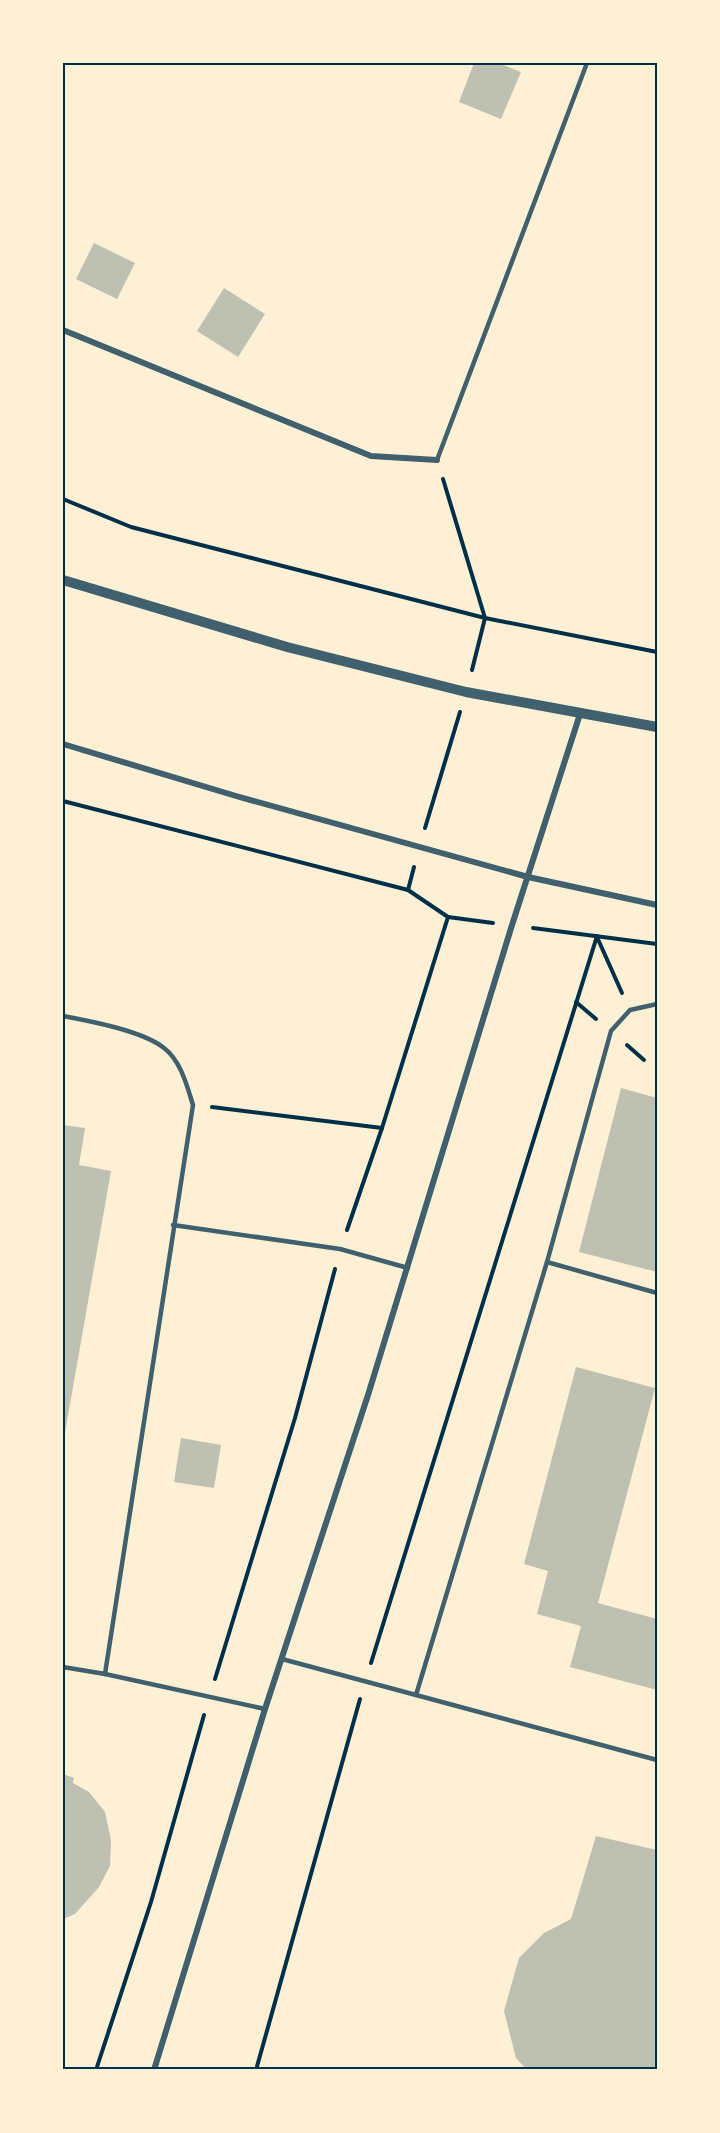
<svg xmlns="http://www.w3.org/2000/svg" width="720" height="2133" font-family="Georgia,serif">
  <rect width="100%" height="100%" fill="#fdf0d5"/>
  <g fill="#bec0b2">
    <polygon points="474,63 498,63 521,72 501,119 459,102"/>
    <polygon points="94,243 135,263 117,299 76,279"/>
    <polygon points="224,288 265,314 238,357 197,331"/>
    <polygon points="621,1088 657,1098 657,1272 579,1252"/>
    <polygon points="63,1125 85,1128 79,1165 111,1171 64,1438"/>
    <polygon points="576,1367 655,1388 598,1603 657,1619 657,1690 570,1667 581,1626 537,1614 548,1571 524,1564"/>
    <polygon points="181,1438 221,1445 214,1488 174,1482"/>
    <polygon points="63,1774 74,1778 73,1783 89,1792 105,1812 111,1840 110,1866 99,1887 75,1914 63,1919"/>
    <polygon points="596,1836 657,1850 657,2070 527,2070 516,2058 504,2011 519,1958 544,1933 571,1919"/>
  </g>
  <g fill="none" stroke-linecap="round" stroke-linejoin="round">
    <g stroke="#003049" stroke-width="4">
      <polyline points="443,479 485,618 657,652"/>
      <polyline points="63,499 131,527 485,618 472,670"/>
      <polyline points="63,801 408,890 414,867"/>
      <polyline points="425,828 460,712"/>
      <polyline points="448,917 493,923"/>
      <polyline points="533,928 657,944"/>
      <polyline points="597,937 622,993"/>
      <polyline points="576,1002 596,1019"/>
      <polyline points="627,1045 644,1060"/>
      <polyline points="212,1107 382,1128"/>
      <polyline points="347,1230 382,1128 448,917 408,890"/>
      <polyline points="371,1663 597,936"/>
      <polyline points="215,1679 295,1418 335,1269"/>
      <polyline points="96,2070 151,1902 204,1715"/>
      <polyline points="256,2070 360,1699"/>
    </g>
    <g stroke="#3f606c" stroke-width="4.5">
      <polyline points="437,460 587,63"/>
      <polyline points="657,1004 630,1010 611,1031 547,1262 416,1695 657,1760"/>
      <path d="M63 1016C90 1021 143 1031 164 1048 181 1061 187 1086 193 1105L105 1674 63 1667"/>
      <polyline points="173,1225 340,1249 408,1268"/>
      <polyline points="547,1262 657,1293"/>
      <polyline points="282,1659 416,1695"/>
      <polyline points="105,1674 265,1709"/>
    </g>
    <g stroke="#3f606c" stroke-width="6">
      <polyline points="63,330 371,456 437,460"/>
      <polyline points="63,744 236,796 528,877 657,905"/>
      <polyline points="154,2070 265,1709 368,1395 512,925 580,714"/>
    </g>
    <polyline stroke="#3f606c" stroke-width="10" points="63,580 287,647 466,692 657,727"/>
  </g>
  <rect width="720" height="2133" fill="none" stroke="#fdf0d5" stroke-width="129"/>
  <rect x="64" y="64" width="592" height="2004" fill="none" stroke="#003049" stroke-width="2"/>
</svg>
